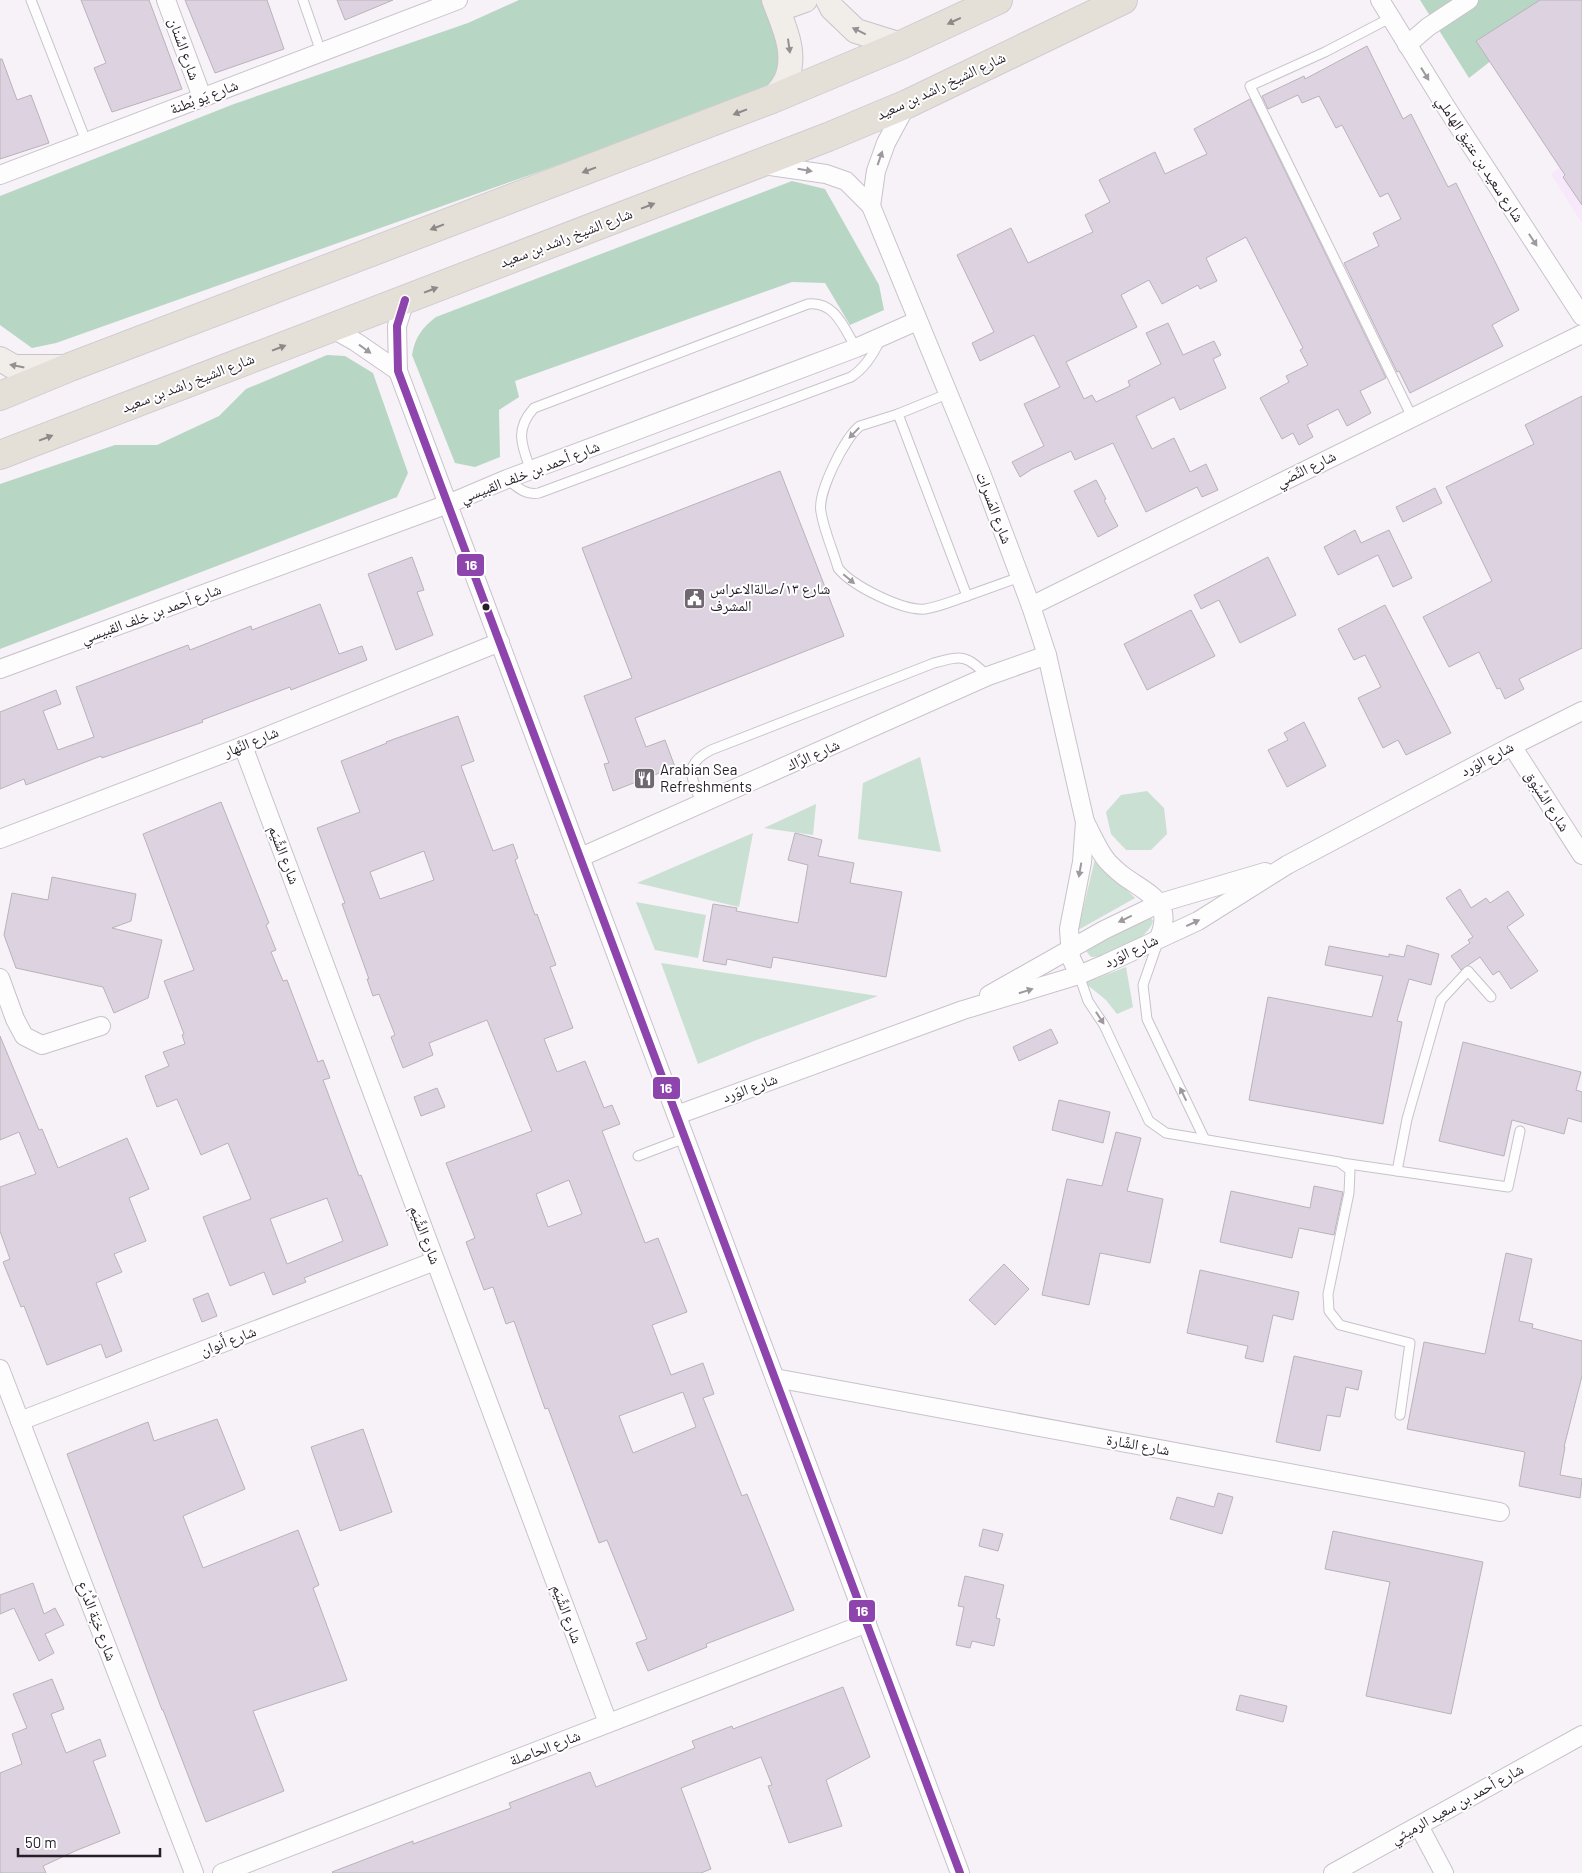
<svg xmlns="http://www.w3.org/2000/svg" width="1582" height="1873" font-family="Barlow,'Noto Naskh Arabic',sans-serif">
  <rect width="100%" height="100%" fill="#f7f1f8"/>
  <polygon fill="#f7e8fc" points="1582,150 1582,223 1551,174"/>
  <g fill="#c9e0d2">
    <polygon points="920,757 941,852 858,839 863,783"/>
    <polygon points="1147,791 1164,808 1167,834 1151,850 1126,850 1111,834 1106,812 1121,795"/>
    <polygon points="816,804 813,835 764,828"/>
    <polygon points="753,833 739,907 637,883"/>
    <polygon points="1095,859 1135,898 1078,930"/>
    <polygon points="636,902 706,915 698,958 655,950"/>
    <path d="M1150 916 1153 921C1149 939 1108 958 1091 957L1087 952 1086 947Z"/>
    <polygon points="661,963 878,996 759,1039 698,1064"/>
    <polygon points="1126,967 1133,1007 1117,1014 1106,1000 1085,983"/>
  </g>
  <g fill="#b8d6c4">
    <polygon points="519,0 772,0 785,36 775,88 56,343 32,348 0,325 0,196 234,104 468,23"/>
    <polygon points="1420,0 1582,0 1582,2 1492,60 1469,78"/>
    <path d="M792 181 825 189 879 285 884 310 850 325 825 283 792 282 515 381 519 397 499 410 500 457 475 467 455 463 412 355C415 337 422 328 436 317Z"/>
    <polygon points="327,355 345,356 373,373 408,473 397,497 0,649 0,484 115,445 157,445 219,416 246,389"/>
  </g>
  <g fill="#ddd3e0" stroke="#b9b2bb" fill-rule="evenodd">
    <polygon points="81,0 149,0 182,89 112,112 94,68 106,63"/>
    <polygon points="185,0 267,0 284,49 215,73"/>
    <polygon points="337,0 393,0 345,20"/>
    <polygon points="1540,0 1582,0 1582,205 1563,177 1565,175 1476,41"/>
    <polygon points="1367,46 1403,119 1411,114 1448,187 1456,183 1519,310 1492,325 1503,346 1410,393 1399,371 1397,372 1344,263 1379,246 1373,233 1401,219 1388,193 1380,197 1342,125 1336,128 1319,96 1302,103 1298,95 1268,109 1262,96 1304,76 1305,79"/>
    <polygon points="0,59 2,59 17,100 31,95 49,143 0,159"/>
    <polygon points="1250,99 1386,378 1360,391 1371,413 1347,426 1338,409 1307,425 1313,437 1299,445 1293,433 1282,439 1260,398 1289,382 1286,376 1308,365 1300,350 1303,348 1246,237 1206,258 1217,281 1200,289 1198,285 1162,304 1149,280 1121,295 1137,327 1066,362 1084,399 1092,395 1096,402 1130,386 1128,381 1161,364 1146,333 1168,323 1183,355 1214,341 1221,355 1213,359 1226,388 1180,410 1174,397 1136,416 1152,449 1174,438 1190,472 1206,464 1218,490 1202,497 1197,487 1146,512 1113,443 1075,460 1071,451 1032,469 1020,477 1012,462 1044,446 1024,404 1060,387 1034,335 980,361 972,343 994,332 957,255 1011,228 1028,263 1093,232 1085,215 1110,202 1099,180 1155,152 1165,174 1207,154 1194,129"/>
    <polygon points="1582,396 1582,648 1519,679 1524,689 1505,699 1500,688 1497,689 1479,652 1449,667 1423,617 1492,581 1446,487 1534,444 1525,425"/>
    <polygon points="780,471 844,636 635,718 646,747 665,740 675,767 613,791 604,764 609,763 584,696 632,678 582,548"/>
    <polygon points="1096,480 1106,499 1104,500 1118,526 1098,537 1074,491"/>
    <polygon points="1435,488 1442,503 1403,522 1396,507"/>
    <polygon points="1355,530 1361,543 1389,530 1412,578 1393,587 1378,555 1338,575 1324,547"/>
    <polygon points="412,557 424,590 417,592 433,635 396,650 368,574"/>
    <polygon points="1268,557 1296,615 1240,643 1219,600 1201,609 1194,595"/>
    <polygon points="320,604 339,654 362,646 367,660 291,690 290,687 202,720 203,722 102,758 101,756 26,785 24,779 0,789 0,712 56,690 61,704 43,711 58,750 94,737 76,687 188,645 190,650 251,626 252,630"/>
    <polygon points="1385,605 1451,733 1406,755 1398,740 1383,748 1358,698 1381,687 1365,655 1354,660 1338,629"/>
    <polygon points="1191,610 1215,656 1147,690 1124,644"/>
    <path d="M458 716 474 761 461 766 493 851 513 844 518 858 515 860 535 915 537 914 556 965 550 967 573 1028 544 1039 557 1072 585 1061 604 1108 612 1105 620 1124 602 1131 645 1243 658 1238 687 1312 652 1325 671 1375 703 1363 714 1394 703 1398 742 1496 747 1494 794 1610 706 1644 707 1647 648 1671 636 1643 647 1639 607 1540 599 1543 548 1408 545 1409 514 1321 506 1324 493 1287 484 1290 466 1242 475 1238 446 1163 532 1131 487 1020 429 1043 433 1055 403 1068 391 1037 395 1035 379 994 373 996 367 979H369L342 904 345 903 317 828 360 812 341 761 387 743 386 742ZM424 851 434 880 380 899 370 872ZM569 1180 582 1214 548 1227 536 1194ZM683 1392 696 1427 633 1453 619 1416Z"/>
    <polygon points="1304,722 1326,766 1287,787 1268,750 1288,740 1284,733"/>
    <path d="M221 802 269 923 266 925 276 950 271 952 283 981 287 980 318 1062 323 1060 330 1078 323 1080 359 1176 361 1175 388 1245 304 1278 306 1282 273 1295 264 1272 230 1286 203 1217 251 1199 228 1143 201 1155 177 1099 157 1107 145 1076 169 1066 163 1052 185 1044 182 1035 184 1034 164 981 194 970 143 834ZM327 1198 343 1241 287 1264 270 1219Z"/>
    <polygon points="795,833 822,840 818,856 854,863 850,883 902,892 886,977 773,957 771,968 727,959 726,965 703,961 713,904 737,908 736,911 798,923 808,865 788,860"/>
    <polygon points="52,877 136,894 131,921 112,928 162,940 148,998 114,1013 103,987 16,968 4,935 12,893 48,900"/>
    <polygon points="1460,889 1471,908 1486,898 1490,903 1508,891 1524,915 1507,927 1538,971 1511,989 1499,971 1493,975 1480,957 1461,970 1451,956 1470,943 1468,940 1473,937 1446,898"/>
    <polygon points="1407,945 1439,954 1431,985 1409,979 1397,1021 1402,1022 1383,1124 1249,1100 1268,997 1372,1017 1383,976 1325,965 1329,946 1389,957 1389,954 1404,957"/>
    <polygon points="1051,1029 1058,1043 1019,1061 1013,1047"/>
    <polygon points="0,1036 39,1130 42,1129 58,1168 127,1138 149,1189 129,1198 146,1241 114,1254 122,1272 96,1283 122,1351 106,1358 101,1344 47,1365 24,1306 21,1307 3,1262 10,1259 0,1231 0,1187 36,1174 19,1132 0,1140"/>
    <polygon points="1463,1042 1581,1072 1576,1090 1582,1092 1582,1122 1568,1118 1564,1134 1512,1120 1504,1156 1439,1141"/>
    <polygon points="437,1088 445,1107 421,1116 414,1097"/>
    <polygon points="1059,1100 1110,1112 1103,1143 1052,1130"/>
    <polygon points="1116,1132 1141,1138 1127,1191 1163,1199 1150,1263 1100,1253 1089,1305 1042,1295 1067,1179 1102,1186"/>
    <polygon points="1314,1186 1343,1192 1334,1235 1299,1228 1292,1258 1220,1242 1231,1191 1310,1208"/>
    <polygon points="1506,1253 1532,1259 1519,1321 1533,1324 1532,1328 1582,1341 1582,1376 1564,1447 1565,1447 1560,1475 1582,1479 1580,1498 1519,1486 1525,1452 1407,1429 1424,1342 1485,1354"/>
    <polygon points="1004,1264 1029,1289 995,1325 969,1300"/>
    <polygon points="1200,1270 1299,1292 1293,1320 1273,1315 1263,1362 1245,1358 1248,1346 1187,1333"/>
    <polygon points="208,1293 217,1316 202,1322 193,1299"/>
    <polygon points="1294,1356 1362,1371 1358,1390 1346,1387 1340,1417 1327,1415 1320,1451 1276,1442"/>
    <polygon points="217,1419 245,1489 183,1516 203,1568 298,1530 319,1585 313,1588 347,1680 253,1711 284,1791 206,1822 163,1710 162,1710 67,1454 148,1422 154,1441"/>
    <polygon points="363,1429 392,1512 340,1531 311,1447"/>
    <polygon points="1218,1493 1233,1497 1222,1534 1170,1519 1177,1497 1214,1507"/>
    <polygon points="983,1529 1003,1534 998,1551 979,1546"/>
    <polygon points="1333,1531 1483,1562 1451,1714 1366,1696 1390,1582 1325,1569"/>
    <polygon points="965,1576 1004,1585 996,1618 1000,1619 994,1646 972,1641 970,1648 956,1645 964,1607 958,1606"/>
    <polygon points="33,1583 44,1614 55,1608 64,1625 45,1634 54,1653 39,1661 14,1608 0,1614 0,1595"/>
    <polygon points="52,1679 64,1709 51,1714 66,1753 100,1739 106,1756 93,1761 120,1833 75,1851 43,1866 46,1873 0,1873 0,1773 22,1764 12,1734 27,1728 13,1694"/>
    <polygon points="843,1687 870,1757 826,1780 842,1826 789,1843 768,1786 772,1785 761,1757 681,1788 711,1869 701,1873 333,1873 332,1872 413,1841 413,1844 511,1808 509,1803 590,1772 596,1787 695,1748 692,1741 732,1726 733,1729"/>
    <polygon points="1240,1695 1287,1706 1283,1722 1236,1710"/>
  </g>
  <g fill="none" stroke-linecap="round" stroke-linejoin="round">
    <defs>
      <g id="lane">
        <polyline points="31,0 86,141"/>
        <polyline points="303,0 321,52"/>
        <polyline points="1390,18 1325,52 1250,86 1412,417"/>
        <polyline points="947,394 898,414 967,596 1020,577"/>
        <path d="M898 414 860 426C845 437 817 493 821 512 824 531 833 550 838 568 852 586 903 611 925 609 939 607 953 601 967 596"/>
        <path d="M531 471C522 446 514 430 534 408L808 304C835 301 844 328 856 348"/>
        <path d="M507 479C517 487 526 496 539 493L851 377C865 368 873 355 880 340"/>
        <path d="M701 804C693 777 681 766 711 750L934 663C964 655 965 655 988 676"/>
        <polyline points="1158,942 1143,985 1147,1019 1204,1138"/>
        <polyline points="1079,975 1088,1001 1104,1025 1149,1121 1166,1133 1339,1162 1350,1170 1349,1193 1328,1294 1329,1311 1340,1325 1410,1343 1400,1415"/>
        <polyline points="638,1156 685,1138"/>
        <polyline points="1342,1163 1508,1187 1520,1131"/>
        <polyline points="1397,1171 1407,1119 1441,1000 1468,971 1491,997"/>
      </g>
      <g id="street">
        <polyline points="166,0 202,97"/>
        <polyline points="1380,0 1446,107 1582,316"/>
        <polyline points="1407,45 1428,27 1469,0"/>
        <polyline points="763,165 826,174 846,181 871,206 981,473 1031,606 1047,655 1085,822 1082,862 1069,929 1071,958 1079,975"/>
        <polyline points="0,175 458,0"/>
        <polyline points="871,206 876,171 886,143 907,104"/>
        <polyline points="405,300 397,326 398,371 960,1873"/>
        <polyline points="331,328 356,342 398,371"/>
        <polyline points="1031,606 1582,334"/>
        <polyline points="0,669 448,504 507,479 856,348 917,321"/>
        <polyline points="243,746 608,1723"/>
        <polyline points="1512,746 1582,855"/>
        <path d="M1085 822C1092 834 1098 851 1108 862 1113 867 1119 873 1125 877 1150 895 1174 902 1159 938"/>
        <polyline points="0,839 243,746 500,642"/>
        <polyline points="581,857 988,676 1047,655"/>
        <polyline points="0,978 15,1019 24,1036 42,1045 101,1026"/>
        <polyline points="989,995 1104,930 1160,903 1265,872"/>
        <polyline points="677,1115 963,1010 1079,975 1105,964 1198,921 1287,865 1512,746 1582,711"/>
        <polyline points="0,1369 194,1873"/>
        <polyline points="775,1378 1500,1512"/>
        <polyline points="20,1421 435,1261"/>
        <polyline points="1419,1826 1444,1873"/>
        <polyline points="222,1873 867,1623"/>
        <polyline points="1333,1873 1582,1735"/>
      </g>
      <g id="secondary">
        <polyline points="777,0 791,5 805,0"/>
        <polyline points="828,0 832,8 856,31 901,45"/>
        <path d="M772 99C777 93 783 87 786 80 798 53 783 25 774 0"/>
        <polyline points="0,359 14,367 64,367"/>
      </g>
      <g id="primary">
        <polyline points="0,396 70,367 772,99 901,45 998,0"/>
        <polyline points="0,455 828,137 907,104 1123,0"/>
      </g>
    </defs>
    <use href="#lane" stroke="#c9c2cb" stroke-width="11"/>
    <use href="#street" stroke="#c9c2cb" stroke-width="20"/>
    <use href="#secondary" stroke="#c9c2cb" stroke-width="26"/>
    <use href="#primary" stroke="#d0cdd2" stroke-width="30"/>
    <use href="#lane" stroke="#fefdfe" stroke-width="9"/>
    <use href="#street" stroke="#fefdfe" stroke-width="18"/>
    <use href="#secondary" stroke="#f1eeea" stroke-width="24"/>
    <use href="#primary" stroke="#e4dfd7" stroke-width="28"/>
    <defs>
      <polyline id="bus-1" points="405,300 397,326 398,371 960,1873"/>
    </defs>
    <use href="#bus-1" stroke="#fff" stroke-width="11"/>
    <use href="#bus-1" stroke="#8e44ad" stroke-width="8"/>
  </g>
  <defs><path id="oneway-solid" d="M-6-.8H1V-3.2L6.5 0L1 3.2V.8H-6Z" transform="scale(1.25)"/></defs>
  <g fill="#8e8889">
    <use href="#oneway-solid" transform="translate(954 21) rotate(155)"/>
    <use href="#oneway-solid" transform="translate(740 112) rotate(159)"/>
    <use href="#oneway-solid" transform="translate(589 170) rotate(159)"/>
    <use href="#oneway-solid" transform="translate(648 206) rotate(-21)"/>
    <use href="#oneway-solid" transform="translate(437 227) rotate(159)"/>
    <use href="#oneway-solid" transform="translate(431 290) rotate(-21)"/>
    <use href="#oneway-solid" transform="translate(279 348) rotate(-21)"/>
    <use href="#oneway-solid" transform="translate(46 438) rotate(-21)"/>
  </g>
  <g fill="#969093">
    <use href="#oneway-solid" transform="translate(859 31) rotate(-154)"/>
    <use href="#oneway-solid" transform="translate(789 46) rotate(82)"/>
    <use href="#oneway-solid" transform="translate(17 366) rotate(-169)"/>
  </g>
  <g fill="#9d999e">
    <use href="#oneway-solid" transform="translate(1425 74) rotate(58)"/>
    <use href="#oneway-solid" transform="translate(880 158) rotate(-71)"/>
    <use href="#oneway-solid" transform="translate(805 170) rotate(10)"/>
    <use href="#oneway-solid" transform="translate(1533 240) rotate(57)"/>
    <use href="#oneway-solid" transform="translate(365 349) rotate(36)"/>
    <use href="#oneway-solid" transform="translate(854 433) rotate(134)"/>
    <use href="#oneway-solid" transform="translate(849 579) rotate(40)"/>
    <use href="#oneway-solid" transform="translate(1080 870) rotate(100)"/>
    <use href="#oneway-solid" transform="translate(1125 919) rotate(154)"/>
    <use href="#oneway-solid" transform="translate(1193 923) rotate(-25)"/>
    <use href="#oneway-solid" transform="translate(1026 991) rotate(-17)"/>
    <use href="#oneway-solid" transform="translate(1100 1018) rotate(57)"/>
    <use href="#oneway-solid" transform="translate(1183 1094) rotate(-116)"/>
  </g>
  <defs>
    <symbol id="civic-square" viewBox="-11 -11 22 22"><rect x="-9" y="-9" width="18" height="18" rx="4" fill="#6f6871" stroke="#fff"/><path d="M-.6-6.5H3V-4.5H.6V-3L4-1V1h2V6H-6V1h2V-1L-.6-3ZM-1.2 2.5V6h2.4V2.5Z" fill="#fff"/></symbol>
    <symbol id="restaurant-square" viewBox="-11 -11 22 22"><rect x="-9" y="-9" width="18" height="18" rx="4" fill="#6f6871" stroke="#fff"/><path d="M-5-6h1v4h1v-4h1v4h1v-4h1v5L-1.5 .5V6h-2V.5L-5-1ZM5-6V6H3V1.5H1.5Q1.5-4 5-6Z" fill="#fff"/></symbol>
  </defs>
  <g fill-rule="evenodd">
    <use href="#civic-square" x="682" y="586" width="25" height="25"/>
    <use href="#restaurant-square" x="632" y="766" width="25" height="25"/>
  </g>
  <circle fill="#261e29" stroke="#fff" stroke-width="2" cx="486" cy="607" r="4.5"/>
  <g text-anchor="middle" stroke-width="4" stroke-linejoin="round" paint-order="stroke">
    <g font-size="15" fill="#261e29" stroke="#fff">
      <text transform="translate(184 49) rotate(70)" y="5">شارع السِّنان</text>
      <text transform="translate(941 86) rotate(-25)" y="5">شارع الشيخ راشد بن سعيد</text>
      <text transform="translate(204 97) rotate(-21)" y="5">شارع يَو بُطنة</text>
      <text transform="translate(1480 159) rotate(57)" y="5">شارع سعيد بن عتيق الهاملي</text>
      <text transform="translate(566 238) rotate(-21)" y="5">شارع الشيخ راشد بن سعيد</text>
      <text transform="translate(188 383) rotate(-21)" y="5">شارع الشيخ راشد بن سعيد</text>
      <text transform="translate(1306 469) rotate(-26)" y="5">شارع النِّصَي</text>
      <text transform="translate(530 472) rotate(-21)" y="5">شارع أحمد بن خلف القبيسي</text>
      <text transform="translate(994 508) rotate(69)" y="5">شارع المَسرات</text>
      <text transform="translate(151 614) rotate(-20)" y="5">شارع أحمد بن خلف القبيسي</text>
      <text transform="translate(251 742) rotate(-22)" y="5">شارع النَّهار</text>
      <text transform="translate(813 755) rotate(-24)" y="5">شارع الرَّاك</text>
      <text transform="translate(1487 759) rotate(-28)" y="5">شارع الوَرد</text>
      <text transform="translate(1547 801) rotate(57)" y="5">شارع السُّبُوق</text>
      <text transform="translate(284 855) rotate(69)" y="5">شارع الشِّيَم</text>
      <text transform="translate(1131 951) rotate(-25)" y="5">شارع الوَرد</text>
      <text transform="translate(750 1088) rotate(-20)" y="5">شارع الوَرد</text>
      <text transform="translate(425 1235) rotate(69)" y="5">شارع الشِّيَم</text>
      <text transform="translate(228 1341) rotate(-21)" y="5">شارع أَنوان</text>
      <text transform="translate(1138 1445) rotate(10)" y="5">شارع الشَّارة</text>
      <text transform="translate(567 1614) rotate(70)" y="5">شارع الشِّيَم</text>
      <text transform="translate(97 1621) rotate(69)" y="5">شارع خبَة الدُّرُع</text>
      <text transform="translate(545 1748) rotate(-21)" y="5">شارع الحاصلة</text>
      <text transform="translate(1457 1804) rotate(-29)" y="5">شارع أحمد بن سعيد الرميثي</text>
    </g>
    <g font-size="15" fill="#261e29" stroke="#fff" text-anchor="start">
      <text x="710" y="594">شارع ١٣/صالةالاعراس<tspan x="710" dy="17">المشرف</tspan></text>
      <text x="660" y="775">Arabian Sea<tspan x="660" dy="17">Refreshments</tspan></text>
    </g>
  </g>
  <g stroke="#fff" stroke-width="2">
    <rect x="456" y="553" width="29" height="24" rx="5" fill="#8e44ad"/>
    <rect x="652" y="1076" width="29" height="24" rx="5" fill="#8e44ad"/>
    <rect x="848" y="1599" width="28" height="24" rx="5" fill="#8e44ad"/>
  </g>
  <g font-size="14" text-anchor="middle" font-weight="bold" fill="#fff">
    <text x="471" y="570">16</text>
    <text x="666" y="1093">16</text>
    <text x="862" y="1616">16</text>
  </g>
  <path d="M18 1848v8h142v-8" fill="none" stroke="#261e29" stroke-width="2.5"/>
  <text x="25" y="1848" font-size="15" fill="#261e29" stroke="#ffffff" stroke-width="4" paint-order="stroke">50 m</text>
</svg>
